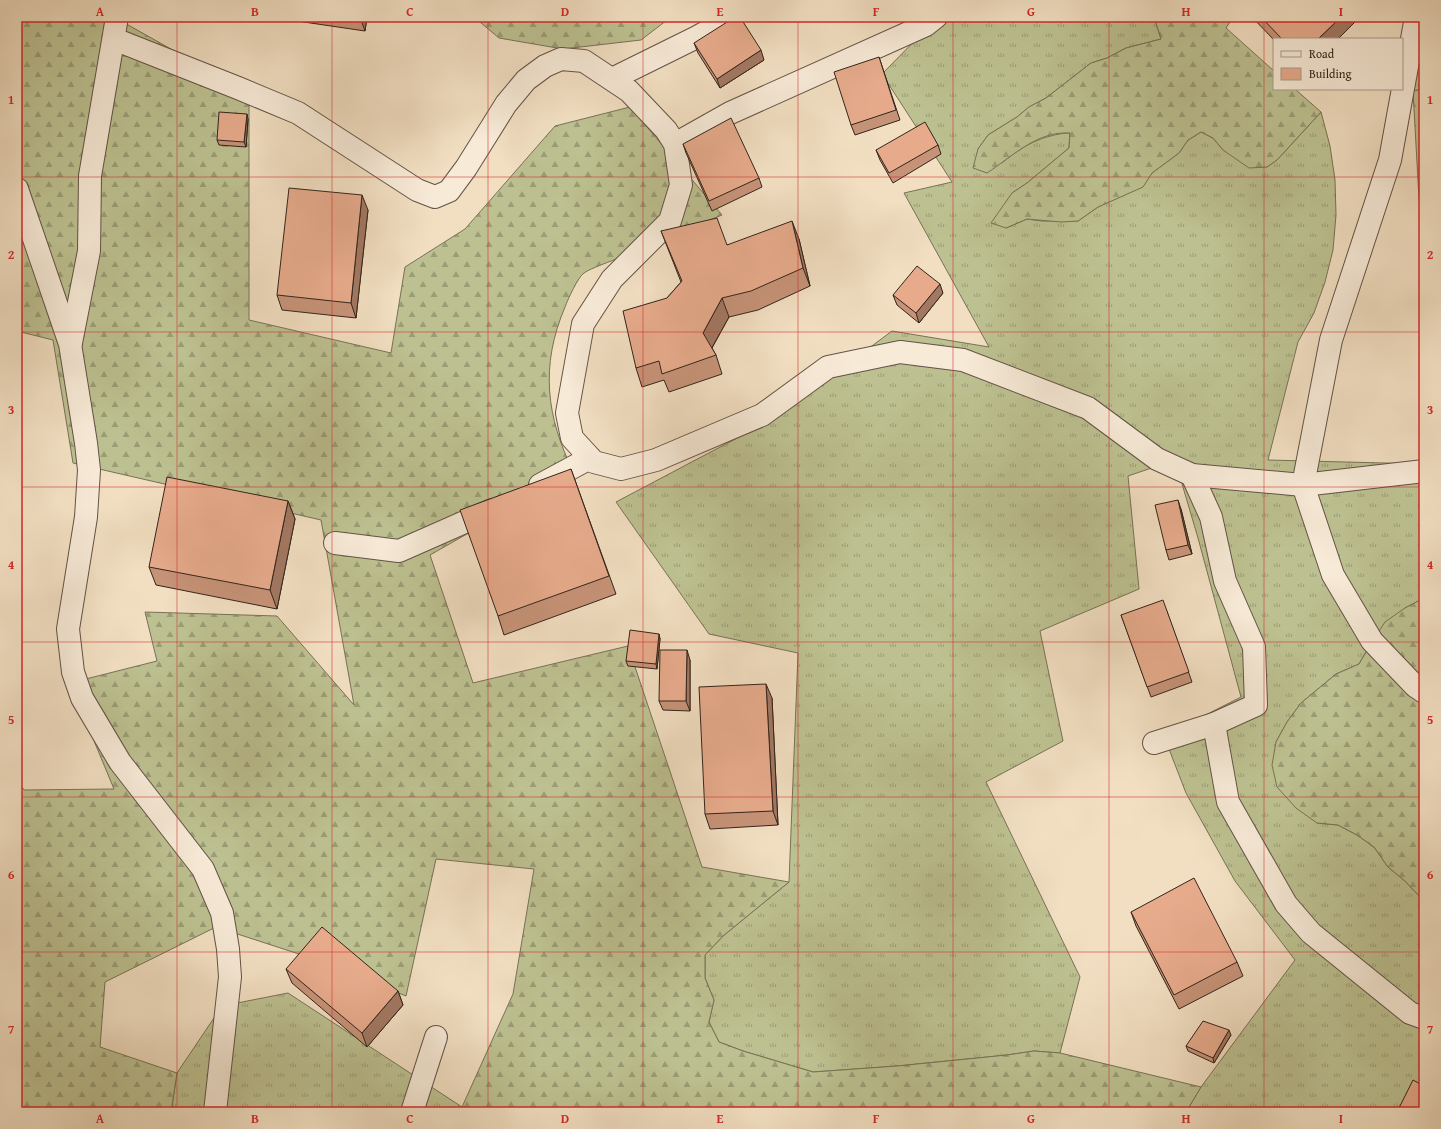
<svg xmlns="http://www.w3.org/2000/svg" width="1441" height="1129" font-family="'Gentium Book Plus',serif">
  <defs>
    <pattern id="grass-tufts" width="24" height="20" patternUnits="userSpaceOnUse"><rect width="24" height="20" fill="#bdc191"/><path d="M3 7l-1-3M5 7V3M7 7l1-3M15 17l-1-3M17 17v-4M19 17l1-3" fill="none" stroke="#9a9d76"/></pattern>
    <pattern id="forest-firs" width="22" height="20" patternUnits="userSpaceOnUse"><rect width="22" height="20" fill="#bdc191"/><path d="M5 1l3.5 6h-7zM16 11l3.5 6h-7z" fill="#9a9d76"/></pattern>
  </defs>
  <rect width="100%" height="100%" fill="#f2dfc2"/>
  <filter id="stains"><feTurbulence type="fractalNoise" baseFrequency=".005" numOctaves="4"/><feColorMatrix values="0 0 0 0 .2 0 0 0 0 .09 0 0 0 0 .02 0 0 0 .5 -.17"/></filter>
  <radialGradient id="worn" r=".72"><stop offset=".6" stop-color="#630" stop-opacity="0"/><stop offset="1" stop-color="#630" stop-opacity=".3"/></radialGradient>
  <g fill="url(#grass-tufts)" stroke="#787256">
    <path d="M938 17H1154L1161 39 1126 48 1107 58 1091 63 1046 98 1029 107 1017 117 988 135 978 149 1002 163C1022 146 1044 134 1070 133L1069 148 1027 183 1012 193 1006 228 1027 219 1041 221H1078L1098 207 1143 186 1152 173 1179 153 1188 140 1201 132 1213 138 1223 150 1267 167 1277 160 1321 112 1330 146 1335 180 1336 215 1333 250 1325 282 1314 313 1298 342 1268 460 1424 464V598L1405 608 1372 642 1359 664 1336 674 1301 703 1287 722 1276 742 1317 823 1338 825 1357 835 1374 847 1388 867 1405 881 1421 898 1424 899V1075L1400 1112H1186L1201 1087 1295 960 1235 881 1186 793 1164 736 1241 697 1198 538 1175 460 1128 476 1139 589 1040 631 1063 741 986 782 1080 977 1060 1053 1034 1051 1007 1055 897 1066 813 1072 743 1051 719 1042 709 1022 714 1000 705 978V955L723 936 789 882 798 653 709 634 616 502 775 418 892 331 989 347 904 193 952 182 882 74Z"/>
    <polygon points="1424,17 1424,89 1413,91"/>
    <polygon points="288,993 462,1107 466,1112 171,1112 177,1073 222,1006"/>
  </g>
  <g fill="url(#forest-firs)" stroke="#787256">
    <path d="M17 17H114L249 93V320L391 353 405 267 465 229 555 126 630 107 722 215C688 229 654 243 621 257 612 261 591 268 584 273 578 277 568 299 565 307 540 366 546 417 574 473L430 555 473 683 628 646 702 867 789 882 723 936 705 955V978L714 1000 709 1022 719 1042 743 1051 813 1072 897 1066 1007 1055 1034 1051 1060 1053 1201 1087 1186 1112H466L462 1107 513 994 534 869 436 859 406 996 305 956 216 927 105 982 100 1047 177 1073 171 1112H17V780L24 790 114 789 70 683 157 661 145 612 277 616 354 705 321 520 73 463 53 340 17 331Z"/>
    <polygon points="474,17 671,17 641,40 563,49 499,38"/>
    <path d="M1154 17H1233L1226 28 1274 71V89H1295L1321 112 1277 160 1267 167 1249 168 1223 150 1213 138 1201 132 1188 140 1179 153 1152 173 1143 187 1098 207 1078 221 1061 222 1027 219 1006 228 991 223 1012 193 1027 183 1069 148 1070 133C1037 131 1013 156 987 173L973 168 978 149 988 135 1017 117 1029 107 1046 98 1091 63 1107 58 1126 48 1161 39Z"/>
    <polygon points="1424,89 1424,198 1419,199 1413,91"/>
    <polygon points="1424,598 1424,899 1421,898 1405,881 1388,867 1374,847 1357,835 1338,825 1317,823 1296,808 1277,787 1272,765 1276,742 1287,722 1301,703 1336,674 1359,664 1372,642 1385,622 1405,608"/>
  </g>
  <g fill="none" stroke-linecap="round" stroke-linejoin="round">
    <defs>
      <g id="minor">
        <polyline points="1416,17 1390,160 1331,340 1303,485 1333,575 1372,641 1415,686 1424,692"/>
        <polyline points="114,39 238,88 298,113 417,190 435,197 449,191 466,168 506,104 526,80 545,66 561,59 584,61 629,91 666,130 675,144 681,185 670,221 612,279 583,324 567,413 572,438 594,462 621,469 656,460 762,415 828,367 900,352 963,360 1088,408 1157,459 1192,475 1303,485 1424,471"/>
        <polyline points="612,79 697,37 733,17"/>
        <polyline points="675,144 730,113 926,25 936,17"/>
        <polyline points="17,189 70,344 86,443 89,470 86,517 68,629 73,672 82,698 120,762 203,869 222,913 228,949 230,977 215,1112"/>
        <polyline points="71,343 89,251 90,176 117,17"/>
        <polyline points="540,485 590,458"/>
        <polyline points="335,543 399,551 492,510"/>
        <polyline points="1214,724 1228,802 1286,904 1311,933 1410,1013 1424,1018"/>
        <polyline points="1154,743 1214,724 1256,705 1254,647 1225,581 1211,517 1192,475"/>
        <polyline points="412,1112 436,1037"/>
      </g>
    </defs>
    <use href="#minor" stroke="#635346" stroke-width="24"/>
    <use href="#minor" stroke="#f7ead7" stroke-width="22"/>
  </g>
  <g fill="#c79378" stroke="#33241c">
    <polygon points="296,17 367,17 365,31 297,21"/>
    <polygon points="1252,17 1360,17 1338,39 1274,39 1274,40"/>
    <polygon points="694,43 764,60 720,88 698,53"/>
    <polygon points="879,57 900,120 855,135 851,125"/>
    <polygon points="248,119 246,147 219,145 217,140"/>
    <polygon points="683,144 759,178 762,187 712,211 686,153"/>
    <polygon points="938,145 941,154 893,183 880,160 876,150"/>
    <polygon points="368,210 356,318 282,310 277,295"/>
    <polygon points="661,231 727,245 799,239 810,286 758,310 729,317 712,348 716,355 722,374 669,392 664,380 642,387 636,368 667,298 681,282"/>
    <polygon points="943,293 919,323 897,305 893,295"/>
    <polygon points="571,469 616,594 504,635 498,616"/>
    <polygon points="288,501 295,519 277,609 156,585 149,567"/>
    <polygon points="1181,509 1192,554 1169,560 1166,550"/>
    <polygon points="1166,609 1192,682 1151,697 1121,615"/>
    <polygon points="659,634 660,639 657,669 628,666 626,661"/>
    <polygon points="690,660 690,711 663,710 659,701"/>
    <polygon points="772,698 778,825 710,829 705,814"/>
    <polygon points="1131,912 1237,962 1243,976 1179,1009 1136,926"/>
    <polygon points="286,969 398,991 403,1005 367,1047 292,983"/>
    <polygon points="1231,1035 1214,1063 1188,1051 1186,1046"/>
  </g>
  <g fill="#a27862" stroke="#33241c">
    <polygon points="360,17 367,17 365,31"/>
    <polygon points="1341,17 1360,17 1338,39 1318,39"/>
    <polygon points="761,50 764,60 720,88 717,79"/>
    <polygon points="247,114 248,119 246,147 244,142"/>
    <polygon points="362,195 368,210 356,318 351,303"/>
    <polygon points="792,221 799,239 810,286 803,268"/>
    <polygon points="940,284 943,293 919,323 916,313"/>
    <polygon points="722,298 729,317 710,351 703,333"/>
    <polygon points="1178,500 1181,509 1192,554 1188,545"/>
    <polygon points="288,501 295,519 277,609 270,590"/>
    <polygon points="659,634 660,639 657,669 656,664"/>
    <polygon points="687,650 690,660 690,711 686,701"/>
    <polygon points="766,684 772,698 778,825 773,811"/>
    <polygon points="398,991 403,1005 367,1047 362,1033"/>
    <polygon points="1229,1030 1231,1035 1214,1063 1213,1058"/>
  </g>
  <g fill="#e7ab8c" stroke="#33241c">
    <polygon points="735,17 740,17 761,50 717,79 694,43"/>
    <polygon points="1261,17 1341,17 1318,39 1282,39"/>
    <polygon points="879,57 896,110 851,125 834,72"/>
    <polygon points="219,112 247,114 244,142 217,140"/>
    <polygon points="731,118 759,178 709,201 683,144"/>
    <polygon points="925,122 938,145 889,173 876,150"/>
    <polygon points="289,188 362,195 351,303 277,295"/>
    <polygon points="717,218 727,245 792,221 803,268 751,291 722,298 703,333 716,355 662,374 659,361 636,368 623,311 667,298 682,281 661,231"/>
    <polygon points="917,266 940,284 916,313 893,295"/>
    <polygon points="571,469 609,576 498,616 460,510"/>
    <polygon points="167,477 288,501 270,590 149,567"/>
    <polygon points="1178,500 1188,545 1166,550 1155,505"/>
    <polygon points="1163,600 1189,672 1147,687 1121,615"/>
    <polygon points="630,630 659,634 656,664 626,661"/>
    <polygon points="660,650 687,650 686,701 659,701"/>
    <polygon points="766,684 773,811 705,814 699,687"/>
    <polygon points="1194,878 1237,962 1174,995 1131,912"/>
    <polygon points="322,927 398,991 362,1033 286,969"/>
    <polygon points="1203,1021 1229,1030 1213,1058 1186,1046"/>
    <polygon points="1413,1080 1424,1086 1424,1112 1397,1112"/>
  </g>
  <path fill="none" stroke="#d62828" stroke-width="1" stroke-opacity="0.55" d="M177 17V1112M332 17V1112M488 17V1112M643 17V1112M798 17V1112M953 17V1112M1109 17V1112M1264 17V1112M17 177H1424M17 332H1424M17 487H1424M17 642H1424M17 797H1424M17 952H1424"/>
  <rect width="1441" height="1129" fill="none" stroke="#f2dfc2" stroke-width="44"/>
  <rect x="1273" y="38" width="130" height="52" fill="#f7ead7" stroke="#a99b8c"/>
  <rect x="1281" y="51" width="20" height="6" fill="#f7ead7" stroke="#a99b8c"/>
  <text x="1309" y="58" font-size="12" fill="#33241c">Road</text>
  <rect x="1281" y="68" width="20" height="12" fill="#e7ab8c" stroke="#a99b8c"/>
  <text x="1309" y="78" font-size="12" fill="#33241c">Building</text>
  <rect x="22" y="22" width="1397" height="1085" fill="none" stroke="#d62828" stroke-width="1.5"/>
  <g font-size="13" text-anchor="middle" font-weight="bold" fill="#d62828">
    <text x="100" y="16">A</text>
    <text x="255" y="16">B</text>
    <text x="410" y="16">C</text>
    <text x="565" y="16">D</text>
    <text x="720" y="16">E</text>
    <text x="876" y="16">F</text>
    <text x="1031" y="16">G</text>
    <text x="1186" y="16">H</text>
    <text x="1341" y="16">I</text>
    <text x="11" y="104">1</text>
    <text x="1430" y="104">1</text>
    <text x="11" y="259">2</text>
    <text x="1430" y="259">2</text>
    <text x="11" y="414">3</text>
    <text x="1430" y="414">3</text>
    <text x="11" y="569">4</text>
    <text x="1430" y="569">4</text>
    <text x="11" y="724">5</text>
    <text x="1430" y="724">5</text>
    <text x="11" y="879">6</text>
    <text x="1430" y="879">6</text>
    <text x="11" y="1034">7</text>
    <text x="1430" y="1034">7</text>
    <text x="100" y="1123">A</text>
    <text x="255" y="1123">B</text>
    <text x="410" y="1123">C</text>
    <text x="565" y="1123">D</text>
    <text x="720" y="1123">E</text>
    <text x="876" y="1123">F</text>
    <text x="1031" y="1123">G</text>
    <text x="1186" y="1123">H</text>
    <text x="1341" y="1123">I</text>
  </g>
  <rect width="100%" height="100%" filter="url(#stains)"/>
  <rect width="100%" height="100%" fill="url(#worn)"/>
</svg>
